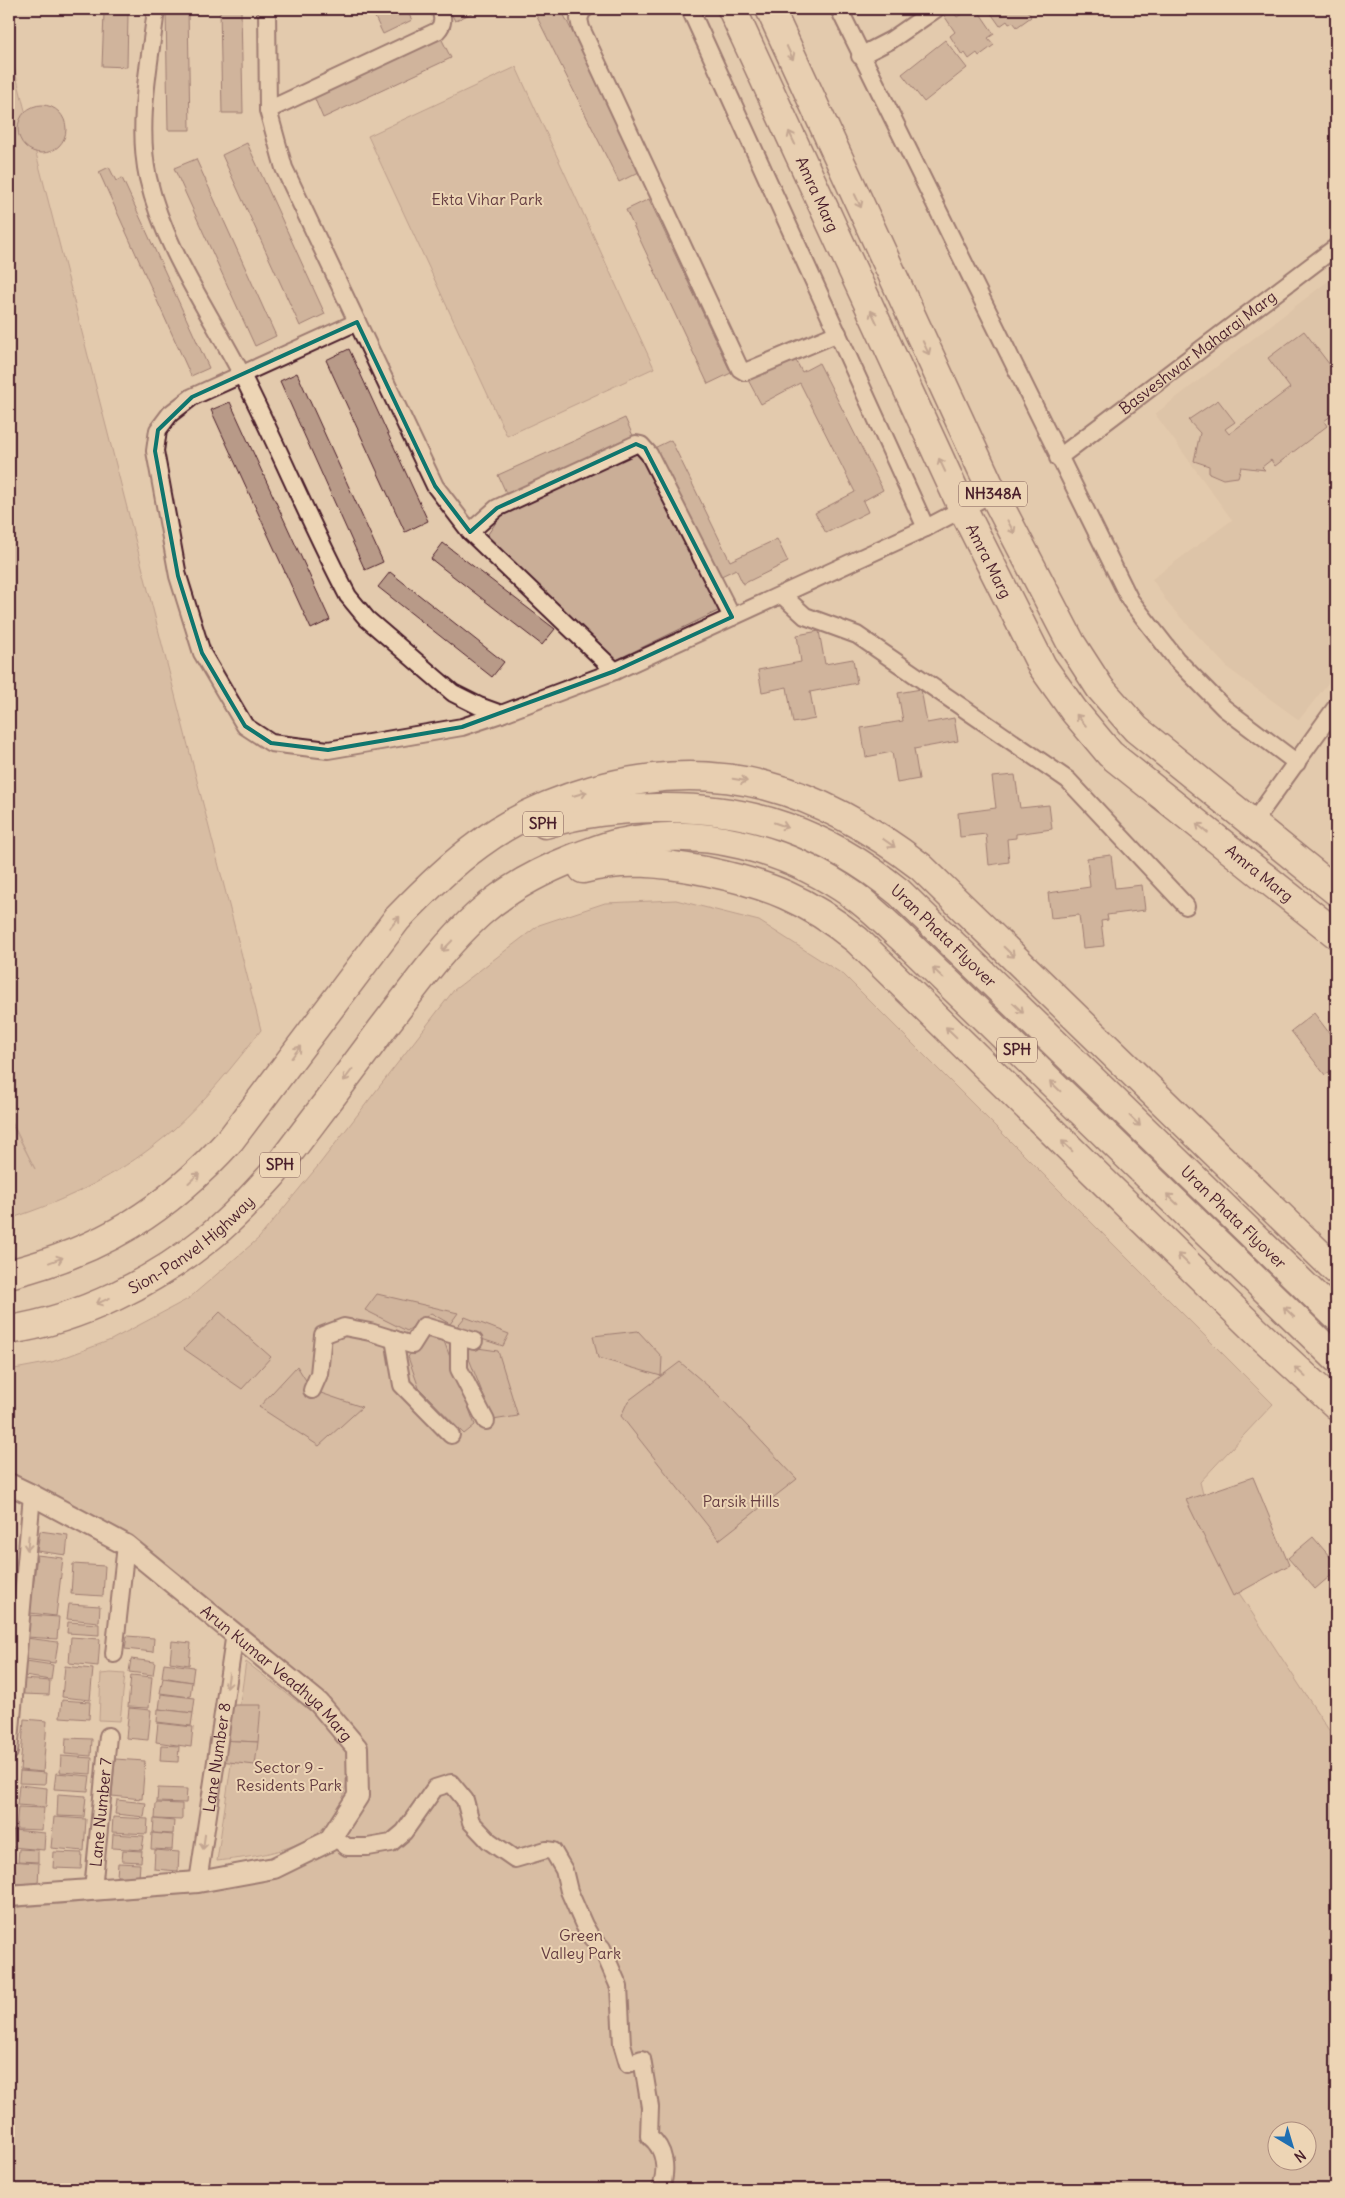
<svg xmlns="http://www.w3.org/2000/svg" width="1345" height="2198" font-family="Delius,sans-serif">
  <rect width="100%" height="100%" fill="#e3caad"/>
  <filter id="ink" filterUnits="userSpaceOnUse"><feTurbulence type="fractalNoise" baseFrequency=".02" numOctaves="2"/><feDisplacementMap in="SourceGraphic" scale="10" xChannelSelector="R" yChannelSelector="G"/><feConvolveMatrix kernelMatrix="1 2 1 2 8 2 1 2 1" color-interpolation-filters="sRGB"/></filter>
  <g filter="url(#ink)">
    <polygon fill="#d6bca2" points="1336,275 1336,673 1299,720 1229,669 1169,605 1152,579 1232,520 1155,414"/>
    <g fill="#caae97" stroke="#8a6661" fill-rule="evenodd">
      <path d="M9 48 261 1030C234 1065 206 1100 173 1130 125 1172 68 1200 9 1219V1119L35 1169 9 1116Z"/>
      <polygon points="516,67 654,368 507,436 368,136"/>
      <polygon points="639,449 722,609 616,660 491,543 488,534 501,515"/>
      <path d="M676 900 759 921 844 975 1273 1404 1200 1482 1220 1564 1336 1741V2189H9V1908L200 1893 278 1878 336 1848 365 1804 347 1772C346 1844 274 1855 217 1861L246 1662 299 1703 235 1620 132 1539 35 1484 9 1471V1370L52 1362 111 1340 188 1299 259 1238 318 1166 454 990 539 925 605 903ZM1278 2130H1308V2160H1278Z"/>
      <polygon points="111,1673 125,1674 120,1721 99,1720 101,1674"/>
    </g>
    <g fill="#b89a88" stroke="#4a1f2b">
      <polygon points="166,9 188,9 190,130 168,130"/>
      <polygon points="220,9 241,9 243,113 222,113"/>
      <polygon points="371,9 406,9 412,20 383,34"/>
      <polygon points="449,9 472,9 474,12 455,21"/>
      <polygon points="549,9 561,9 641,171 619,182 536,15"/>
      <polygon points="951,9 957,17 970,9 977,9 994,34 988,38 994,45 979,56 977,53 969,59 965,53 962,55 950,36 955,32 943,14"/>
      <polygon points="988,9 1026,9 1031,17 1017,27 1013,22 1009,24 1007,21 1000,26"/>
      <polygon points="104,13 128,14 127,67 102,66"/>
      <polygon points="441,38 451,58 323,118 314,97"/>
      <polygon points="945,40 967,68 924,102 902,74"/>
      <circle cx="42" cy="129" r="24"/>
      <polygon points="247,143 325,314 300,326 222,155"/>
      <polygon points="196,159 276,336 255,346 174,168"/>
      <polygon points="109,167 116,181 122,178 209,368 191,376 99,172"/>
      <polygon points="649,199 731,373 708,384 626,210"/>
      <polygon points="1304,331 1336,373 1336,420 1335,421 1331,416 1324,421 1327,426 1275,466 1271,460 1262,467 1265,470 1241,467 1238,477 1223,479 1209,473 1209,466 1194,461 1200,433 1188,420 1218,400 1235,422 1225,429 1229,434 1290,388 1268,358"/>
      <polygon points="349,349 428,521 405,532 326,360"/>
      <polygon points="793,355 802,372 819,363 883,490 863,501 868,512 826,533 815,513 855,492 800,383 761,404 747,378"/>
      <polygon points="297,373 383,562 365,570 280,381"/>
      <polygon points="230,402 330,620 311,629 211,410"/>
      <polygon points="625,418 634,438 507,495 498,475"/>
      <polygon points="671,440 730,561 777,539 788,562 743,584 736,569 715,579 652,449"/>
      <polygon points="443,543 555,629 542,645 431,559"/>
      <polygon points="390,572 504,662 492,677 378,587"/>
      <polygon points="819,631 825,664 853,659 857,683 810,692 815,719 793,723 787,687 762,692 758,670 801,662 797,635"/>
      <polygon points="921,689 927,723 954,718 958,741 914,749 919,779 897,783 892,752 866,757 861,728 903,721 898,693"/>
      <polygon points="1015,775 1020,808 1049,805 1052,829 1016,834 1016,838 1007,839 1009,862 989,865 986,834 960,837 958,813 996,808 992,777"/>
      <polygon points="1111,855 1115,888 1142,885 1145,910 1107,915 1108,920 1101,921 1104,946 1083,948 1079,915 1051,918 1048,893 1090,887 1087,858"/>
      <polygon points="1314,1013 1336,1042 1336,1067 1325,1075 1291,1031"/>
      <polygon points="377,1294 458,1313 450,1324 431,1313 407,1331 365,1310"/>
      <polygon points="220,1312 271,1357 242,1389 184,1349"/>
      <polygon points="465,1317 509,1334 503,1346 454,1330"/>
      <polygon points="638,1331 662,1357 661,1376 598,1358 593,1336"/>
      <polygon points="424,1337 444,1341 475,1425 464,1434 419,1388 408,1357"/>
      <polygon points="464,1346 498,1351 518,1416 493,1420"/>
      <polygon points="680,1362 716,1393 797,1479 719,1540 621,1416 628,1401"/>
      <polygon points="297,1366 312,1390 362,1407 319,1446 259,1407"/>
      <polygon points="1253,1477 1289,1565 1233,1596 1186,1500"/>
      <polygon points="40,1531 68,1535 66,1555 37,1551"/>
      <polygon points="1313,1537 1336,1564 1336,1571 1315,1589 1288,1558"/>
      <polygon points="37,1555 63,1558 56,1616 30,1613"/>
      <polygon points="73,1564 105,1566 103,1596 71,1594"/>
      <polygon points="69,1604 100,1606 99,1622 67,1619"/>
      <polygon points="29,1615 59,1617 57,1639 27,1637"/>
      <polygon points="68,1622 99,1624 99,1635 67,1633"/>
      <polygon points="127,1636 154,1638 153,1652 125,1649"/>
      <polygon points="71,1637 100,1639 98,1666 69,1663"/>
      <polygon points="26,1638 58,1642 55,1663 24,1659"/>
      <polygon points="172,1641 191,1643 189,1665 170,1662"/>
      <polygon points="131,1659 155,1662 153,1675 129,1672"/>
      <polygon points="26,1661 53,1665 51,1680 24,1676"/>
      <polygon points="164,1663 194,1667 192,1682 162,1677"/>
      <polygon points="65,1666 93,1669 90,1700 62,1697"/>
      <polygon points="131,1675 152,1677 149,1708 128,1707"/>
      <polygon points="163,1678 192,1682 190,1697 160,1693"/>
      <polygon points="24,1679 50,1681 49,1695 23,1694"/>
      <polygon points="161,1694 195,1698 193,1713 159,1709"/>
      <polygon points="62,1700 90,1702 89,1719 60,1717"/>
      <polygon points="225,1705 261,1705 258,1742 219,1740"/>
      <polygon points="129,1708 151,1710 148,1740 126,1738"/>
      <polygon points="158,1709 193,1713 191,1726 157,1722"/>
      <polygon points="24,1719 47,1721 43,1772 20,1770"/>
      <polygon points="158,1723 193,1727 191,1747 156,1742"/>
      <polygon points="66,1738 92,1739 91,1756 65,1754"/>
      <polygon points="219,1740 258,1742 255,1765 220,1761"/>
      <polygon points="161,1745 179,1746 178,1762 160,1761"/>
      <polygon points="61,1756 92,1758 91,1774 60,1772"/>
      <polygon points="115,1759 145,1761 142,1799 112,1796"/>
      <polygon points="20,1771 46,1773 45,1784 19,1783"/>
      <polygon points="56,1773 90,1776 88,1791 54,1789"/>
      <polygon points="19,1785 47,1788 46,1807 17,1805"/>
      <polygon points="158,1788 187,1789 186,1803 157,1802"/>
      <polygon points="58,1794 86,1796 84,1817 57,1816"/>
      <polygon points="117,1800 146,1803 144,1817 115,1814"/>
      <polygon points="156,1803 182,1804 182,1820 155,1819"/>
      <polygon points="18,1807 44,1808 42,1830 16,1829"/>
      <polygon points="54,1817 86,1819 84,1851 51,1848"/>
      <polygon points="113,1817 148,1819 147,1834 112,1832"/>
      <polygon points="154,1819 174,1821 173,1834 153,1833"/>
      <polygon points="13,1830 45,1833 44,1850 12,1847"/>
      <polygon points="152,1833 173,1835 172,1850 151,1849"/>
      <polygon points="113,1834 144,1836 142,1850 112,1848"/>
      <polygon points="19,1849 38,1850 38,1862 18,1861"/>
      <polygon points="123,1850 142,1851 141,1862 122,1861"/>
      <polygon points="155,1850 179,1852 178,1871 154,1869"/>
      <polygon points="54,1852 82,1853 81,1869 53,1868"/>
      <polygon points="9,1861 39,1863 38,1885 9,1883"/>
      <polygon points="118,1863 140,1864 139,1878 117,1876"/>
    </g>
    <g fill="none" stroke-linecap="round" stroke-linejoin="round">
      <defs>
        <g id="minor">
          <path d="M156 9C150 63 136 123 148 178 164 249 209 311 242 375 279 448 310 524 348 596L367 619 453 693 479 706 501 714 615 671 926 528 993 493"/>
          <polyline points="267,9 268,110 284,168 435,486 470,532 615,671"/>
          <polyline points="585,9 582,11 579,19 581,28 740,369 745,372 838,333"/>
          <polyline points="690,9 926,528"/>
          <polyline points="839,9 1130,600 1176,659 1224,708 1297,763"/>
          <polyline points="860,56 891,40 936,9"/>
          <path d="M268 110 437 31C444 24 443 18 440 9"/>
          <polyline points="357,322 192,397 170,414 158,430 155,451 178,576 202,653 245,726 271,743 328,750 462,727 501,714"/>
          <path id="s1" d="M1058 458 1336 247"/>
          <polyline points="470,532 497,508 636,444 641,445 649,454 732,617"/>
          <polyline points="782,595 805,616 857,635 1068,780 1186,906"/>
          <polyline points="1252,824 1336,707"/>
          <polyline points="459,1337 459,1369 486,1421"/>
          <polyline points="394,1339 402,1385 451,1435"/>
          <polyline points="312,1390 319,1374 323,1335 344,1327 370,1332 412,1345 424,1326 474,1341"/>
          <polyline points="114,1654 126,1545"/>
          <polyline points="9,1752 32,1495"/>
          <path d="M332 1835 347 1847H368L391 1843 404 1832 435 1788 451 1783 465 1800 471 1822 489 1841 515 1859 546 1850 553 1851 564 1870 569 1891 584 1925 591 1937 602 1948 619 1987 622 2044 628 2064 642 2059 650 2107 649 2136C666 2149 667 2170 661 2189"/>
          <path id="s2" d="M198 1882 235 1633"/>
          <path id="s3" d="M93 1890 108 1736"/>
        </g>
        <g id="tertiary">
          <path id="s4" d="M9 1484 32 1495 126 1545 319 1703 357 1748 358 1796 329 1841 274 1868 198 1882 9 1896"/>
        </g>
        <g id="trunk">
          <path id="s5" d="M732 9 963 509 1042 666 1074 711 1110 754 1336 934"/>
          <polyline points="770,9 993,493 1071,643 1100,688 1136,729 1336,891"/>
        </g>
        <g id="motorway">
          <path id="s6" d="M545 824C584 812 616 809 657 808 751 806 826 833 899 892L1336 1316"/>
          <path d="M583 869C624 858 664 863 705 871 767 884 807 899 857 940L1255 1330 1336 1405"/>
          <path d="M9 1274C103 1250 166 1211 231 1139L397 919C422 893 449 866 478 845 512 819 552 802 593 790 719 754 820 789 921 867L1336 1270"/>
          <path id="s7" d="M9 1330C81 1319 154 1282 211 1236 234 1217 253 1196 273 1174 309 1126 346 1078 382 1029 413 989 442 947 480 913 507 889 541 871 574 858 589 853 604 846 620 843 700 825 786 848 853 895 870 907 886 923 901 937L1336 1358"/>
        </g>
      </defs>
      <use href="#minor" stroke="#4a1f2b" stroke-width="20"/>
      <use href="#tertiary" stroke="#4a1f2b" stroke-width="24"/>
      <use href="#trunk" stroke="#4a1f2b" stroke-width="31"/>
      <use href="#motorway" stroke="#4a1f2b" stroke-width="31"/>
      <use href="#minor" stroke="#edd5b5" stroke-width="16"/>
      <use href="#tertiary" stroke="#edd5b5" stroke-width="20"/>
      <use href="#trunk" stroke="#edd5b5" stroke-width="28"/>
      <use href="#motorway" stroke="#edd5b5" stroke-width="28"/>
    </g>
    <defs><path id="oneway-shaft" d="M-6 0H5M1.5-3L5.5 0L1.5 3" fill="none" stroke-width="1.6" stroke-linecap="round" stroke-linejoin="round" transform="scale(1.25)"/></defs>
    <g stroke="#9c7a70">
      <use href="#oneway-shaft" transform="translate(790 53) rotate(65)"/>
      <use href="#oneway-shaft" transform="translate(792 138) rotate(-115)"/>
      <use href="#oneway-shaft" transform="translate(858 201) rotate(65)"/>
      <use href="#oneway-shaft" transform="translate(874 317) rotate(-115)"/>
      <use href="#oneway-shaft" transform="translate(926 348) rotate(65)"/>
      <use href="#oneway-shaft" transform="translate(942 465) rotate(-115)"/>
      <use href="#oneway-shaft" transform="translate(1011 527) rotate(62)"/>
      <use href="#oneway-shaft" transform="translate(1081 720) rotate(-130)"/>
      <use href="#oneway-shaft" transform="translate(740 780) rotate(10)"/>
      <use href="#oneway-shaft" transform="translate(580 794) rotate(-16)"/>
      <use href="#oneway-shaft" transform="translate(781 825) rotate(19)"/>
      <use href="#oneway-shaft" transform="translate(1202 828) rotate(-141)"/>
      <use href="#oneway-shaft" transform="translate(889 843) rotate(35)"/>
      <use href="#oneway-shaft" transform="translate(395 922) rotate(-51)"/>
      <use href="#oneway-shaft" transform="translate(447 946) rotate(134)"/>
      <use href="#oneway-shaft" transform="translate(1009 952) rotate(44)"/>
      <use href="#oneway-shaft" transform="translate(938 973) rotate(-136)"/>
      <use href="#oneway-shaft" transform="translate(1018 1008) rotate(44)"/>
      <use href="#oneway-shaft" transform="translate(951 1032) rotate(-136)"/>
      <use href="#oneway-shaft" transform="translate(296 1052) rotate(-53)"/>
      <use href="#oneway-shaft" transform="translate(348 1075) rotate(127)"/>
      <use href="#oneway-shaft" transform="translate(1055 1086) rotate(-136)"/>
      <use href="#oneway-shaft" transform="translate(1135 1121) rotate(44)"/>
      <use href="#oneway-shaft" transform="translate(1067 1146) rotate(-136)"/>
      <use href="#oneway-shaft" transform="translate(194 1178) rotate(-42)"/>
      <use href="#oneway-shaft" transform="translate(1172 1199) rotate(-136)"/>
      <use href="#oneway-shaft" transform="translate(1183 1259) rotate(-136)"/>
      <use href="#oneway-shaft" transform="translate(56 1260) rotate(-20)"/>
      <use href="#oneway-shaft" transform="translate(103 1301) rotate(156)"/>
      <use href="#oneway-shaft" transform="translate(1289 1312) rotate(-136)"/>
      <use href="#oneway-shaft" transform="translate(1300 1372) rotate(-138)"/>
      <use href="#oneway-shaft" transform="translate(28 1543) rotate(95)"/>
      <use href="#oneway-shaft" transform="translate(228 1681) rotate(98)"/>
      <use href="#oneway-shaft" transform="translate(204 1842) rotate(98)"/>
    </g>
  </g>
  <path d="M0 0H1345V2198H0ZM357 322 435 486 470 532 497 508 636 444 645 448 732 617 615 671 462 727 328 750 271 743 245 726 202 653 178 576 155 451 158 430 192 397Z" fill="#e3caad" fill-opacity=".55" fill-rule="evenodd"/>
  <path fill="none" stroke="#0f766e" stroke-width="4" stroke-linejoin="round" d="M357 322 435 486 470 532 497 508 636 444 645 448 732 617 615 671 462 727 328 750 271 743 245 726 202 653 178 576 155 451 158 430 192 397Z"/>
  <g text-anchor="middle" stroke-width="4" stroke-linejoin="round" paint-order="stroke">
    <g fill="#edd5b5" stroke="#7b5654" stroke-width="1">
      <rect x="959" y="481.5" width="68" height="25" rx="4"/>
      <rect x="523" y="811.5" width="40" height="25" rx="4"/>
      <rect x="997" y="1037.5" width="40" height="25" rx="4"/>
      <rect x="260" y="1152.5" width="40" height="25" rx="4"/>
    </g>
    <g font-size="15" font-weight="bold" fill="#4a1f2b">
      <text x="993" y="499">NH348A</text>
      <text x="543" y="829">SPH</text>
      <text x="1017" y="1055">SPH</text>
      <text x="280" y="1170">SPH</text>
    </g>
    <g font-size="16" fill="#4a1f2b" stroke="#edd5b5">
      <text dy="6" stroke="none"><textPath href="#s5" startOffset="204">Amra Marg</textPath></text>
      <text dy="6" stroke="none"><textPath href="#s1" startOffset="175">Basveshwar Maharaj Marg</textPath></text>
      <text dy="6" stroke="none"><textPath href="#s5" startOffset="609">Amra Marg</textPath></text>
      <text dy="6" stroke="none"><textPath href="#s5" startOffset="1029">Amra Marg</textPath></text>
      <text dy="6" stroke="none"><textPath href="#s6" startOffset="438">Uran Phata Flyover</textPath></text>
      <text dy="6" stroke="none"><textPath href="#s6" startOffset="842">Uran Phata Flyover</textPath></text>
      <text dy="6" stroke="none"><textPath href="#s7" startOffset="204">Sion-Panvel Highway</textPath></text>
      <text dy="6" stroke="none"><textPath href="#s4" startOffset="330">Arun Kumar Veadhya Marg</textPath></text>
      <text dy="6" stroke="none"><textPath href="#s2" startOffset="126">Lane Number 8</textPath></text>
      <text dy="6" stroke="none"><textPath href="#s3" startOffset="78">Lane Number 7</textPath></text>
    </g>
    <g font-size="16" fill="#643c41" stroke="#edd5b5">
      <text x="487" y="205">Ekta Vihar Park</text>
      <text x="741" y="1507">Parsik Hills</text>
      <text x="289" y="1773">Sector 9 -<tspan x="289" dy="18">Residents Park</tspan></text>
      <text x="581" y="1941">Green<tspan x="581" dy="18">Valley Park</tspan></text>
    </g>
  </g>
  <rect width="1345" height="2198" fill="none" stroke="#edd5b5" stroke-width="30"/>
  <rect x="15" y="15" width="1315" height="2168" fill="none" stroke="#4a1f2b" stroke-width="2" filter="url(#ink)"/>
  <g transform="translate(1292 2146) rotate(142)"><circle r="24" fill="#edd5b5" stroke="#ac8c7e"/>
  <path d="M0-4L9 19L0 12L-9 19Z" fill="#1f6fb2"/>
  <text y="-8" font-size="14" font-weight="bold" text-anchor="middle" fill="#4a1f2b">N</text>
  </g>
</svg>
